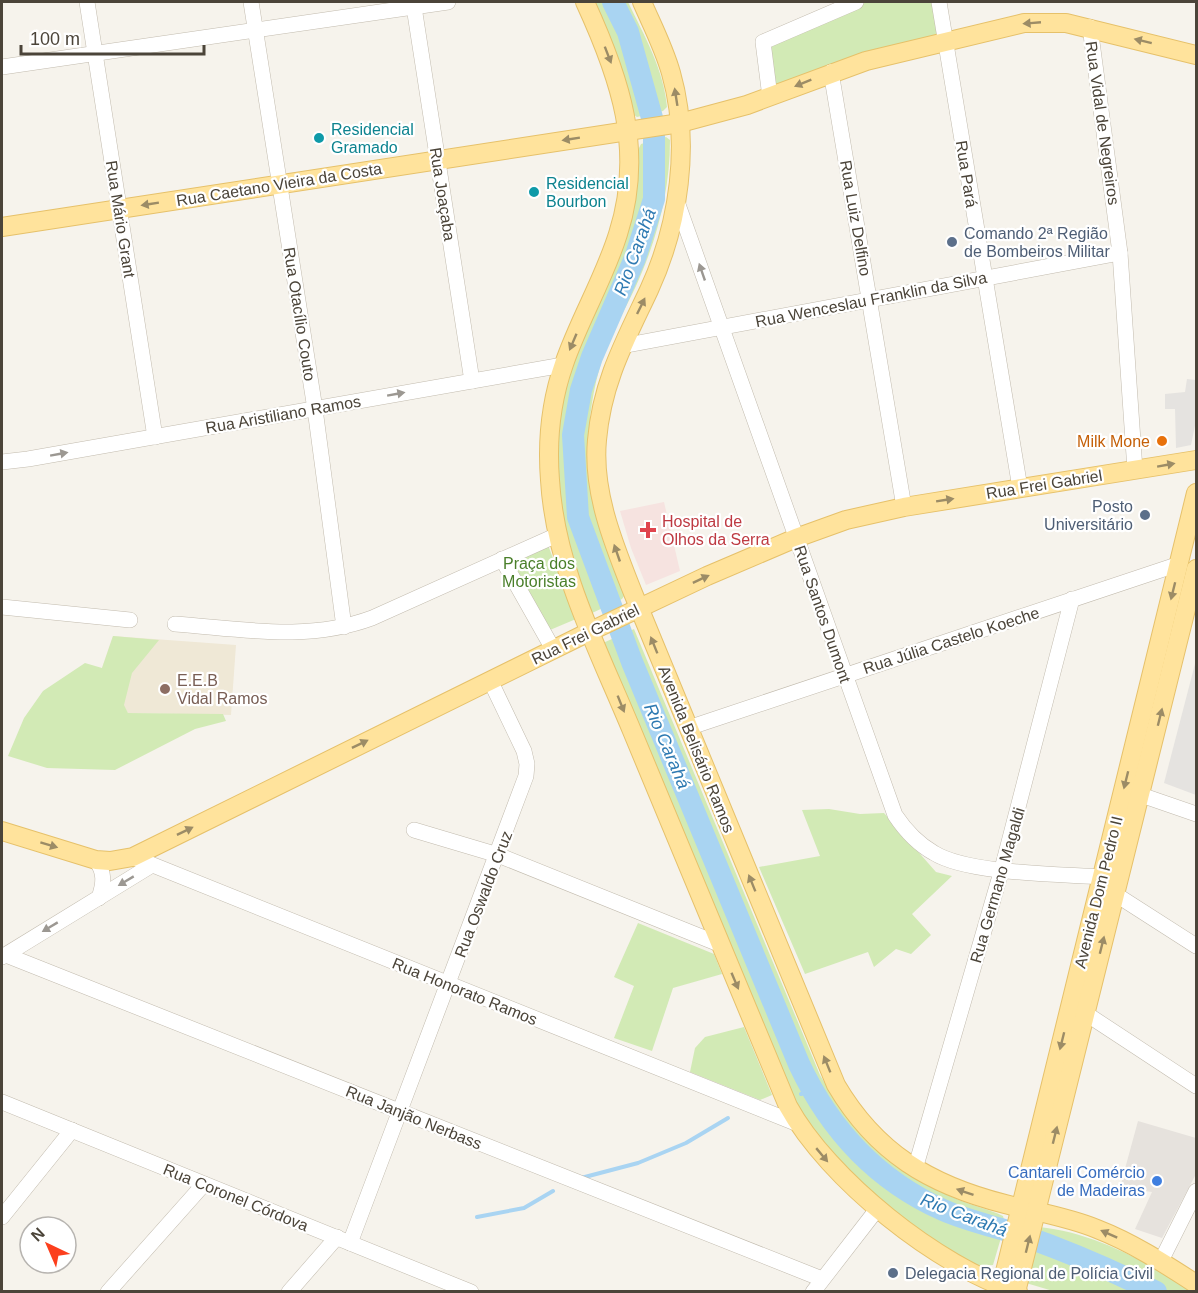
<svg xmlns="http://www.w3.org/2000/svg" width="1198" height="1293" font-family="Arial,sans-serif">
  <rect width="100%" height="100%" fill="#f6f3ec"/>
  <polygon fill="#e6e2dd" points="1138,1121 1196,1138 1196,1174 1162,1238 1135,1229 1152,1192 1120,1187"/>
  <polygon fill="#efe8d6" points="113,636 236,645 231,715 128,713 102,668"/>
  <polygon fill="#f6e3e0" points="664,502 680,571 646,585 631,548 620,511"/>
  <g fill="#d2eab5">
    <path d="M594 2H628C644 35 664 70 667 107L663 111 637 117 633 114Z"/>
    <polygon points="863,2 936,2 942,40 773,93 767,44"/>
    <path d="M666 137 670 140C670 191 657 240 636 286 625 310 610 334 602 360 590 398 586 439 590 478 591 489 596 502 599 513 607 541 615 569 624 596L622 599 590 614 565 543 555 456 560 412 575 354 586 329 602 299 622 251 637 185 638 150 641 144Z"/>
    <polygon points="548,545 576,619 550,630 510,561"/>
    <path d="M634 629 820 1075C855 1136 895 1172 959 1200 973 1206 989 1209 1003 1216L1005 1224 993 1265 975 1266 915 1228 840 1168 797 1112 603 643Z"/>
    <polygon points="113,636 159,640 132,673 124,705 128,713 223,714 226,721 195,729 115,770 47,768 8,756 24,718 43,691 85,663 102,668"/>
    <polygon points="829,809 860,814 884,813 936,872 952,876 912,914 931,935 911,954 896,949 874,967 868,952 805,974 759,867 820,856 802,810"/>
    <polygon points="638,923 714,954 722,974 673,988 652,1051 614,1038 634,986 614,977"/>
    <polygon points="744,1027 772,1095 760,1100 690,1072 695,1048 705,1037"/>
    <path d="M1039 1227C1093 1232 1147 1262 1192 1291H1053L1026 1283Z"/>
  </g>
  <g fill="#e5e3e0">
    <polygon points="1187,379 1196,380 1196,421 1191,445 1176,448 1175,409 1165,409 1165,394 1185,392"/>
    <polygon points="1196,660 1196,795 1164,783"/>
  </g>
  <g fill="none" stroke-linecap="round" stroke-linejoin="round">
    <g stroke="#a9d4f2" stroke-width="4">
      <polyline points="801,1094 812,1090"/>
      <polyline points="581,1178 638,1163 686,1143 728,1118"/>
      <polyline points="477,1217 524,1208 553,1191"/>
    </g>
    <path stroke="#a9d4f2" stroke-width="22" d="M613 2 628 32 654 125V199L635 258 592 357 581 390 573 435 578 517 632 662 799 1064C830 1130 876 1180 943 1210 968 1221 996 1227 1021 1235 1067 1251 1111 1270 1156 1292"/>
    <defs>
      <g id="minor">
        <polyline points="87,2 155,437"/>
        <polyline points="251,2 315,409 344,627"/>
        <polyline points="939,2 1020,488"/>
        <polyline points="414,7 472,381"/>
        <polyline points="1090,27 1120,253 1135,470"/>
        <polyline points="2,67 448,2"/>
        <polyline points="831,72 904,507"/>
        <polyline points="770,97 763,42 856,2"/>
        <path d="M676 199 895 815C905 830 918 844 934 853 968 874 1060 874 1102 877"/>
        <polyline points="622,346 1120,253"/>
        <polyline points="2,462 28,459 563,365"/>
        <polyline points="502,559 553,649"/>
        <polyline points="2,607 130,620"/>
        <path d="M175 624C243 629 307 642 372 618L557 535"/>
        <polyline points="688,728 1179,564"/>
        <polyline points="1141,795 1196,814"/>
        <polyline points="414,830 498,855 719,944"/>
        <polyline points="133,857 798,1124"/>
        <path d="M96 860C105 873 104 883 99 898"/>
        <polyline points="1115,894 1196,946"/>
        <polyline points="6,955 822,1279"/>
        <polyline points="2,957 152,865"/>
        <polyline points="1085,1013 1196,1086"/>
        <polyline points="2,1102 471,1292"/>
        <polyline points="915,1169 1002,869 1072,599"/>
        <polyline points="2,1217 72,1130"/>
        <polyline points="350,1243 526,776 527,764 524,751 490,680"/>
        <polyline points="1161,1261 1196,1191"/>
        <polyline points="108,1292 204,1184"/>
        <polyline points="289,1292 337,1237"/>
        <polyline points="813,1292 878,1208"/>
      </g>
      <g id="major">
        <path d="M585 2C620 78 645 150 618 234 604 279 579 320 564 364 551 401 547 442 550 480 555 568 599 651 632 731 683 856 735 981 788 1106 828 1179 938 1267 1018 1292"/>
        <path d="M642 2C652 25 664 48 671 73 691 143 679 225 649 290 625 341 602 382 597 440 592 492 614 545 633 593L836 1085C876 1153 930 1185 1005 1204 1036 1212 1068 1217 1097 1229 1133 1243 1165 1264 1196 1284"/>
        <polyline points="2,227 680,123 747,105 866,61 1024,23 1066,23 1196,55"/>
        <polyline points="2,831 96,860 110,861 133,857 591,631 707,576 796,538 846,520 904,507 1196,460"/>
        <polyline points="1000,1292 1196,493"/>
        <polyline points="1016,1292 1196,569"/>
      </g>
    </defs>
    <use href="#minor" stroke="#c2bbae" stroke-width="16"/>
    <use href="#major" stroke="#e6c16a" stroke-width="20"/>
    <use href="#minor" stroke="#fff" stroke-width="15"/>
    <use href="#major" stroke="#ffe39c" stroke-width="18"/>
  </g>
  <defs><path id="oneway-solid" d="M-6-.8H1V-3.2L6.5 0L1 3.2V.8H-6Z" transform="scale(1.5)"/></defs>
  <g fill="#9c8c66">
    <use href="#oneway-solid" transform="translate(1032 23) rotate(175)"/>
    <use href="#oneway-solid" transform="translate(1143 41) rotate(-166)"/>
    <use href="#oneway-solid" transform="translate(608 55) rotate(69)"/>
    <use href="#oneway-solid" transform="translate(803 83) rotate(158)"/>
    <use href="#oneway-solid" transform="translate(676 97) rotate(-99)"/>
    <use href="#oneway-solid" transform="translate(571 139) rotate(171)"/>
    <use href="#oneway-solid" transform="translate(150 204) rotate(171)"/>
    <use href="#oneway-solid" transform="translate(641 306) rotate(-64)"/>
    <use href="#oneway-solid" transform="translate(573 342) rotate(113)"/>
    <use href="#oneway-solid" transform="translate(1166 465) rotate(-10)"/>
    <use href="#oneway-solid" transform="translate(945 500) rotate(-9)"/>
    <use href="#oneway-solid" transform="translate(617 553) rotate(-109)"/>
    <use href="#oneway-solid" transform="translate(701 579) rotate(-25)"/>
    <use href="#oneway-solid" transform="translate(1173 591) rotate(104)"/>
    <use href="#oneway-solid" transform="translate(654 645) rotate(-112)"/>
    <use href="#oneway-solid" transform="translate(621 704) rotate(68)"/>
    <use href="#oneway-solid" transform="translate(1160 717) rotate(-76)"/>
    <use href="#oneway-solid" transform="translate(360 744) rotate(-26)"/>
    <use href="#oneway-solid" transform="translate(1126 780) rotate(104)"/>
    <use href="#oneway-solid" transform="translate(185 831) rotate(-26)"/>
    <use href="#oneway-solid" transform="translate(49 845) rotate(17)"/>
    <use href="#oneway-solid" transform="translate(752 883) rotate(-112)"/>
    <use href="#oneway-solid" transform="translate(1102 945) rotate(-76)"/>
    <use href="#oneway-solid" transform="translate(735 981) rotate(67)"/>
    <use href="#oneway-solid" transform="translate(1062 1041) rotate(104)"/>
    <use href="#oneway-solid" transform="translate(827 1064) rotate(-112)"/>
    <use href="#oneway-solid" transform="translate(1055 1135) rotate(-76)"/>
    <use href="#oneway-solid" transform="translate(822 1155) rotate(50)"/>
    <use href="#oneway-solid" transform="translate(965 1192) rotate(-161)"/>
    <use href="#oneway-solid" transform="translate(1109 1234) rotate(-156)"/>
    <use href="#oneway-solid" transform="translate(1028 1244) rotate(-76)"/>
  </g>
  <g fill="#9c9892">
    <use href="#oneway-solid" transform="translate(702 272) rotate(-109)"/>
    <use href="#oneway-solid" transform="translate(396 394) rotate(-10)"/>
    <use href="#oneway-solid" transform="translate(59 454) rotate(-10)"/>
    <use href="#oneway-solid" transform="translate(126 881) rotate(149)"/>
    <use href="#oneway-solid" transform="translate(50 927) rotate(149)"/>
  </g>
  <g fill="#0f9aa8" stroke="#fff" stroke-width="2">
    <circle cx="319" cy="138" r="6"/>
    <circle cx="534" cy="192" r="6"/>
  </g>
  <g fill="#5c6f8a" stroke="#fff" stroke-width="2">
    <circle cx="952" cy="242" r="6"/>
    <circle cx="1145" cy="515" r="6"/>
    <circle cx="893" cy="1273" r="6"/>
  </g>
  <circle fill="#e8710a" stroke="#fff" stroke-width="2" cx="1162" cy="441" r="6"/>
  <path fill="#e0444e" stroke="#fff" stroke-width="2" d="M645 521h6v6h6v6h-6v6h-6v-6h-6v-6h6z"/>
  <circle fill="#8d6e63" stroke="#fff" stroke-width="2" cx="165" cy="689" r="6"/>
  <circle fill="#3f7fe0" stroke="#fff" stroke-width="2" cx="1157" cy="1181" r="6"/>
  <g text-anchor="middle" stroke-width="4.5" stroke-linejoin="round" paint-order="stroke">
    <g font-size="16" fill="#4b4439" stroke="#fff">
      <text transform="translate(1103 123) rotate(82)" y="6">Rua Vidal de Negreiros</text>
      <text transform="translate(967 174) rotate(81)" y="6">Rua Pará</text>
      <text transform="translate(279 184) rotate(-9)" y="6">Rua Caetano Vieira da Costa</text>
      <text transform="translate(443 194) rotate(81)" y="6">Rua Joaçaba</text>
      <text transform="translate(856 218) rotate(80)" y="6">Rua Luiz Delfino</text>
      <text transform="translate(121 219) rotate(81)" y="6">Rua Mário Grant</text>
      <text transform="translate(871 299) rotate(-11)" y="6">Rua Wenceslau Franklin da Silva</text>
      <text transform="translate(300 314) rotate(81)" y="6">Rua Otacílio Couto</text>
      <text transform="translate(283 414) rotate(-10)" y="6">Rua Aristiliano Ramos</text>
      <text transform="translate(1044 484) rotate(-9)" y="6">Rua Frei Gabriel</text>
      <text transform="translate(823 614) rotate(71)" y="6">Rua Santos Dumont</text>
      <text transform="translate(585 634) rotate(-26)" y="6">Rua Frei Gabriel</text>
      <text transform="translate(951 640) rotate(-18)" y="6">Rua Júlia Castelo Koeche</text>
      <text transform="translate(697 749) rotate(68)" y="6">Avenida Belisário Ramos</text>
      <text transform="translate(997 885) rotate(-74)" y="6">Rua Germano Magaldi</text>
      <text transform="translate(1098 892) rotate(-76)" y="6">Avenida Dom Pedro II</text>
      <text transform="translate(483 894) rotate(-69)" y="6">Rua Oswaldo Cruz</text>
      <text transform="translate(465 991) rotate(22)" y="6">Rua Honorato Ramos</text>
      <text transform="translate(414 1117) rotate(22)" y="6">Rua Janjão Nerbass</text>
      <text transform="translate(236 1197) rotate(22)" y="6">Rua Coronel Córdova</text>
    </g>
    <g font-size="16" fill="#0d838f" stroke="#fff" text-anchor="start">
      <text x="331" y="135">Residencial<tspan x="331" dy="18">Gramado</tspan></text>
      <text x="546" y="189">Residencial<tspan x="546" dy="18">Bourbon</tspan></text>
    </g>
    <g font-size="16" fill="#4e5e75" stroke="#fff" text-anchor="start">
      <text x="964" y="239">Comando 2ª Região<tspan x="964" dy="18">de Bombeiros Militar</tspan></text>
      <text x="1133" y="512" text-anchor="end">Posto<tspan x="1133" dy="18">Universitário</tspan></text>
      <text x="905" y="1279">Delegacia Regional de Polícia Civil</text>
    </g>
    <g font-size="16" fill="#c56008" stroke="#fff" text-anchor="end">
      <text x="1150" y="447">Milk Mone</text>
    </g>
    <g font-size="16" fill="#be3a42" stroke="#fff" text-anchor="start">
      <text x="662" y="527">Hospital de<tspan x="662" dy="18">Olhos da Serra</tspan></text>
    </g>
    <g font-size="16" fill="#4a7f2a" stroke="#fff">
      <text x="539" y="569">Praça dos<tspan x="539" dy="18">Motoristas</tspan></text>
    </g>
    <g font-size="16" fill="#785e54" stroke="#fff" text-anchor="start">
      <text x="177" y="686">E.E.B<tspan x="177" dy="18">Vidal Ramos</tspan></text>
    </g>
    <g font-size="16" fill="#366cbe" stroke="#fff" text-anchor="end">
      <text x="1145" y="1178">Cantareli Comércio<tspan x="1145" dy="18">de Madeiras</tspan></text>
    </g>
    <g font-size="18" font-style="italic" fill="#2e7ab2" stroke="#fff">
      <text transform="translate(635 252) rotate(-70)" y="6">Rio Carahá</text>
      <text transform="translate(667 746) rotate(67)" y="6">Rio Carahá</text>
      <text transform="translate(964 1215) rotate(21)" y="6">Rio Carahá</text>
    </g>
  </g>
  <rect width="1198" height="1293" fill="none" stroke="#4b4439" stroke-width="6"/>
  <g transform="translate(48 1245) rotate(316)"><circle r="28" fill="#ffffff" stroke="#b7b4b0" stroke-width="1.5"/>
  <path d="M0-4.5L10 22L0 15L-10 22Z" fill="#fc3f1d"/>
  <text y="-9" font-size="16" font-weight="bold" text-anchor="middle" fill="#4b4439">N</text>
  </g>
  <path d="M21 45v9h183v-9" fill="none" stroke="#4b4439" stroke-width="3"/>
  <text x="30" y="45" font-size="18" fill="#4b4439" stroke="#ffffff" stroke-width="4.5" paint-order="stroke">100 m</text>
</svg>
